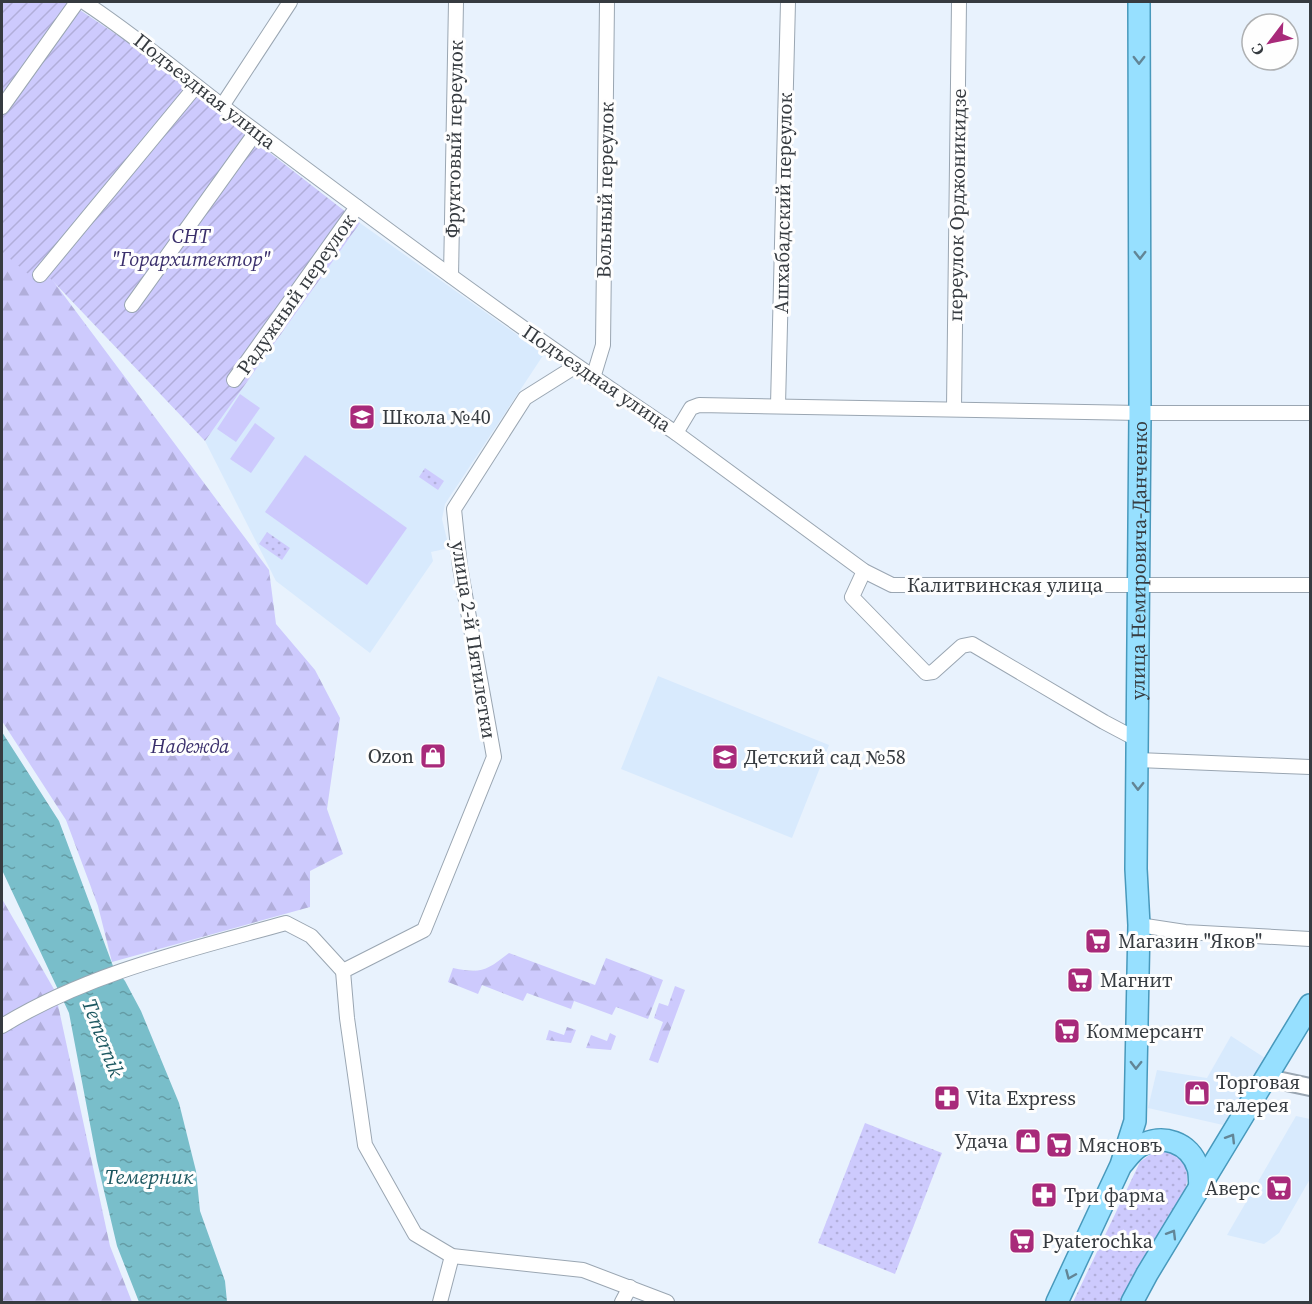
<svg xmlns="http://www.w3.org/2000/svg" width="1312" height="1304" font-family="'Source Serif 4',serif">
  <defs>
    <pattern id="grass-dots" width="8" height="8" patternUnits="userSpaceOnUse" patternTransform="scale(1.5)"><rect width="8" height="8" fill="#cdcafd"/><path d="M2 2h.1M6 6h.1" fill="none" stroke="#b1aeda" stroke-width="1.8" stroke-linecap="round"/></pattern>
    <pattern id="forest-firs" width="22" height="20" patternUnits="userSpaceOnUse" patternTransform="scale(1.5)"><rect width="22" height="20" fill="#cdcafd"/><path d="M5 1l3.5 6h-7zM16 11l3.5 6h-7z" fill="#b1aeda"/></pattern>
    <pattern id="garden-furrows" width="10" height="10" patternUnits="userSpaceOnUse" patternTransform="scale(1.5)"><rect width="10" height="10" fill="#cdcafd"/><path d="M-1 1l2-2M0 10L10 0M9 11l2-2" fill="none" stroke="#b1aeda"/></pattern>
    <pattern id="water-ripples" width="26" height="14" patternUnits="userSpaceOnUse" patternTransform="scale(1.5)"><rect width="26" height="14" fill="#79beca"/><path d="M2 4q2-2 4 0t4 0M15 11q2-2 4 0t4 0" fill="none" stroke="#649ca5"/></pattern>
  </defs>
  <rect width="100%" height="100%" fill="#e8f2fd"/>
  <g fill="#d8eafd">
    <polygon points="360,223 544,354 445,504 442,519 449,548 431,552 433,561 370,653 276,581 205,441"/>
    <polygon points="658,676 829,745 792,838 621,769"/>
    <polygon points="1231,1036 1265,1058 1223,1125 1148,1108 1157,1070 1207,1078"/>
    <polygon points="1296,1116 1310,1119 1310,1179 1279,1233 1264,1244 1227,1235"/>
  </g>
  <g fill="url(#grass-dots)">
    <polygon points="425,468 444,481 438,490 419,477"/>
    <polygon points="267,532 290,548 282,560 259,544"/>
    <polygon points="865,1123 942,1153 895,1274 818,1243"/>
    <path d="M1165 1151C1188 1155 1192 1178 1182 1197L1131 1281 1122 1302H1073L1140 1162 1152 1153Z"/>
  </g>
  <g fill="url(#forest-firs)">
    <polygon points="2,251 48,274 269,570 276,624 315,670 340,718 327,809 343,854 310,871 310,907 112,962 98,906 66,820 2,721"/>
    <polygon points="2,899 55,991 110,1246 132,1302 2,1302"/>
    <path d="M509 953 595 985 606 958 663 980 648 1019 616 1007 612 1015 574 1001 571 1009 527 993 523 1001 482 985 478 994 448 982 453 968C481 974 486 971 509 953Z"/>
    <polygon points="675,986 685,990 658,1063 649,1060 663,1022 654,1018 659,1003 668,1006"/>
    <polygon points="567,1027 576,1030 571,1043 546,1040 549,1030 564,1035"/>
    <polygon points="610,1033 616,1036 611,1050 586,1048 591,1035 607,1041"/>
  </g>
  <polygon fill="url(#garden-furrows)" points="2,2 68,2 129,43 360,223 205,441 47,275 33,278 2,252"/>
  <g fill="#cdcafd">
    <polygon points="240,394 260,408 236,442 217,429"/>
    <polygon points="255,423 275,438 251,473 230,459"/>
    <polygon points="305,455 407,528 367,585 265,512"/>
  </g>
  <polygon fill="url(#water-ripples)" points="2,732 59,821 113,966 125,981 141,1011 179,1103 196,1171 200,1211 225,1281 227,1302 139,1302 117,1246 97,1161 69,1013 2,870"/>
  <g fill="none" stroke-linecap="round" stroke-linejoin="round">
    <defs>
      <g id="minor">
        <path d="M84 2C145 42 199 90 258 133 395 236 533 338 676 433L691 408 699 405 1140 413H1310"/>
        <polyline points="222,106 290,2"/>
        <polyline points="2,107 77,2"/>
        <polyline points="40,275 196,86"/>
        <polyline points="451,276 456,2"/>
        <polyline points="132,305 256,132"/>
        <polyline points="576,366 525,398 454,509 460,567 494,757 424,930 343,971 347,1018 365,1145 415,1234 452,1256 583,1270 667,1302"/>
        <polyline points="593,378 603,345 607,2"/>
        <polyline points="234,380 357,207"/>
        <polyline points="778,405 788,2"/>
        <polyline points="954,408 959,2"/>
        <polyline points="676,433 864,571 892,585 1310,585"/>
        <polyline points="864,571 852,597 926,673 933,672 962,646 972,644 1104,722 1138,740"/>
        <polyline points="1138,760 1310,767"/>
        <polyline points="1139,925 1185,932 1310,939"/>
        <path d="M2 1026C88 973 189 950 286 923L311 936 343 971"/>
        <polyline points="440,1302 452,1256"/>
        <polyline points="622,1302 630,1287"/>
      </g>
      <polyline id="tertiary" points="1268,1078 1310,1087"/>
      <g id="primary">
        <path d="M1123 1163C1128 1157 1133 1150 1140 1146 1162 1133 1190 1142 1198 1168 1200 1174 1199 1181 1200 1187"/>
        <path id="s1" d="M1057 1302 1121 1165 1135 1121 1139 925 1136 869 1140 413 1139 2"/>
        <polyline points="1132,1302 1147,1274 1310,1005"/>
      </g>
    </defs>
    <use href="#minor" stroke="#9aa6b2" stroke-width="16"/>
    <use href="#tertiary" stroke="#9aa6b2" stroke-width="20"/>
    <use href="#primary" stroke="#4899bc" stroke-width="24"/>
    <use href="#minor" stroke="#fff" stroke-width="14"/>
    <use href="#tertiary" stroke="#fff" stroke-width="16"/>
    <use href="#primary" stroke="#97e0ff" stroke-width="21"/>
  </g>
  <defs><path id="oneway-chevron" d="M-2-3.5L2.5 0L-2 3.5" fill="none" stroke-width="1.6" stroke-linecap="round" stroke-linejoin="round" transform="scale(1.5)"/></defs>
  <g stroke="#628596">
    <use href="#oneway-chevron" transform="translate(1139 60) rotate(90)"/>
    <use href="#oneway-chevron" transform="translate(1140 255) rotate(90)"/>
    <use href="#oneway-chevron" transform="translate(1138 786) rotate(91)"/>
    <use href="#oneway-chevron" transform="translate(1136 1065) rotate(91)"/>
    <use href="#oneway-chevron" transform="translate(1231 1138) rotate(-58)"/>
    <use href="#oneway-chevron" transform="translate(1172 1234) rotate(-59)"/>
    <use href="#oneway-chevron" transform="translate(1070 1275) rotate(113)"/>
  </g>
  <defs>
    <symbol id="school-square" viewBox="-11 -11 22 22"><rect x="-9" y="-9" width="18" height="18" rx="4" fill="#a82a7a" stroke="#fefefe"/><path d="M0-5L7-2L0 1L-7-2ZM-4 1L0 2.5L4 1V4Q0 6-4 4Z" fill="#fff"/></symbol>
    <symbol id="shop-square" viewBox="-11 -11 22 22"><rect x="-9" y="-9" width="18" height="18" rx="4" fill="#a82a7a" stroke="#fefefe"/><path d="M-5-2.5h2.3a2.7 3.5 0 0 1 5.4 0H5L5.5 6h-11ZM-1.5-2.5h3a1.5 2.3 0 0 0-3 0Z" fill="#fff"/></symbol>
    <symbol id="supermarket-square" viewBox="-11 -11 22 22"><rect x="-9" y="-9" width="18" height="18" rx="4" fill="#a82a7a" stroke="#fefefe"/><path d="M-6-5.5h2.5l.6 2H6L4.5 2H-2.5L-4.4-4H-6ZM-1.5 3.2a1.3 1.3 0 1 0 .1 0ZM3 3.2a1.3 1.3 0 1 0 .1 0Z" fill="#fff"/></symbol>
    <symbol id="pharmacy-square" viewBox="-11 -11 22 22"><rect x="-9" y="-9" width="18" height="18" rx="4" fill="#a82a7a" stroke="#fefefe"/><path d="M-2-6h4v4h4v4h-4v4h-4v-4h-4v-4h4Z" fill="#fff"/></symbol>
  </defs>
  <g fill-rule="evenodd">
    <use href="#school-square" x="347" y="402" width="30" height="30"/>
    <use href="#shop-square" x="418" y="741" width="30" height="30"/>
    <use href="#school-square" x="710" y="742" width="30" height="30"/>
    <use href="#supermarket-square" x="1083" y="926" width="30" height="30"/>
    <use href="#supermarket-square" x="1065" y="965" width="30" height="30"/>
    <use href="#supermarket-square" x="1052" y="1016" width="30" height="30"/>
    <use href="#shop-square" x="1182" y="1078" width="30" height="30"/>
    <use href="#pharmacy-square" x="932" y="1083" width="30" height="30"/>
    <use href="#shop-square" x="1013" y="1126" width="30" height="30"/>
    <use href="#supermarket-square" x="1044" y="1130" width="30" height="30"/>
    <use href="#supermarket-square" x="1264" y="1173" width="30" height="30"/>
    <use href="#pharmacy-square" x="1029" y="1180" width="30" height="30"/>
    <use href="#supermarket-square" x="1007" y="1226" width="30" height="30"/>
  </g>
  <g text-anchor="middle" stroke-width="6" stroke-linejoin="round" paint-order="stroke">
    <g font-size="20" fill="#363b40" stroke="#fefefe">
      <text transform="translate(205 91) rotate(38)" y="7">Подъездная улица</text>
      <text transform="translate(454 139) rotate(-89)" y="7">Фруктовый переулок</text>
      <text transform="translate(605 190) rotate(-89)" y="7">Вольный переулок</text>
      <text transform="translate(783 203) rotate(-89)" y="7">Ашхабадский переулок</text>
      <text transform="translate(957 205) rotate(-89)" y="7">переулок Орджоникидзе</text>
      <text transform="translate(296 294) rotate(-55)" y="7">Радужный переулок</text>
      <text transform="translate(597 378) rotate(34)" y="7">Подъездная улица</text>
      <text dy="7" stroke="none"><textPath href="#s1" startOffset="758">улица Немировича-Данченко</textPath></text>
      <text x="1005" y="592">Калитвинская улица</text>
      <text transform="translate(474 640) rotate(81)" y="7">улица 2-й Пятилетки</text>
    </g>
    <g font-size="20" font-style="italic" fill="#392e6b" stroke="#fefefe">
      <text x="191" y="243">СНТ<tspan x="191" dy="23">"Горархитектор"</tspan></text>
      <text x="190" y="753">Надежда</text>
    </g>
    <g font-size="20" fill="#363b40" stroke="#fefefe" text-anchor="start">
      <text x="382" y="424">Школа №40</text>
      <text x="414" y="763" text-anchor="end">Ozon</text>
      <text x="744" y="764">Детский сад №58</text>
      <text x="1118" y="948">Магазин "Яков"</text>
      <text x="1100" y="987">Магнит</text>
      <text x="1086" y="1038">Коммерсант</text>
      <text x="1216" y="1089">Торговая<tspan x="1216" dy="23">галерея</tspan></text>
      <text x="966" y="1105">Vita Express</text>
      <text x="1008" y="1148" text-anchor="end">Удача</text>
      <text x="1078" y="1152">Мясновъ</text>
      <text x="1260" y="1195" text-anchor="end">Аверс</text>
      <text x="1064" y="1202">Три фарма</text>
      <text x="1042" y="1248">Pyaterochka</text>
    </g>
    <g font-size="21" font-style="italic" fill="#1c5760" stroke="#fefefe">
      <text transform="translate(103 1038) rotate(69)" y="7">Temernik</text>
      <text x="149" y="1184">Темерник</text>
    </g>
  </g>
  <rect width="1312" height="1304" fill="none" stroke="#363b40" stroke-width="6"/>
  <g transform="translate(1270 42) rotate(238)"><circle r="28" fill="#fefefe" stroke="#aeb0b2" stroke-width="1.5"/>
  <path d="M0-4.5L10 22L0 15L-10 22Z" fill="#a82a7a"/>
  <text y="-9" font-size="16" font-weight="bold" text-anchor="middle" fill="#363b40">С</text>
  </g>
</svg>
